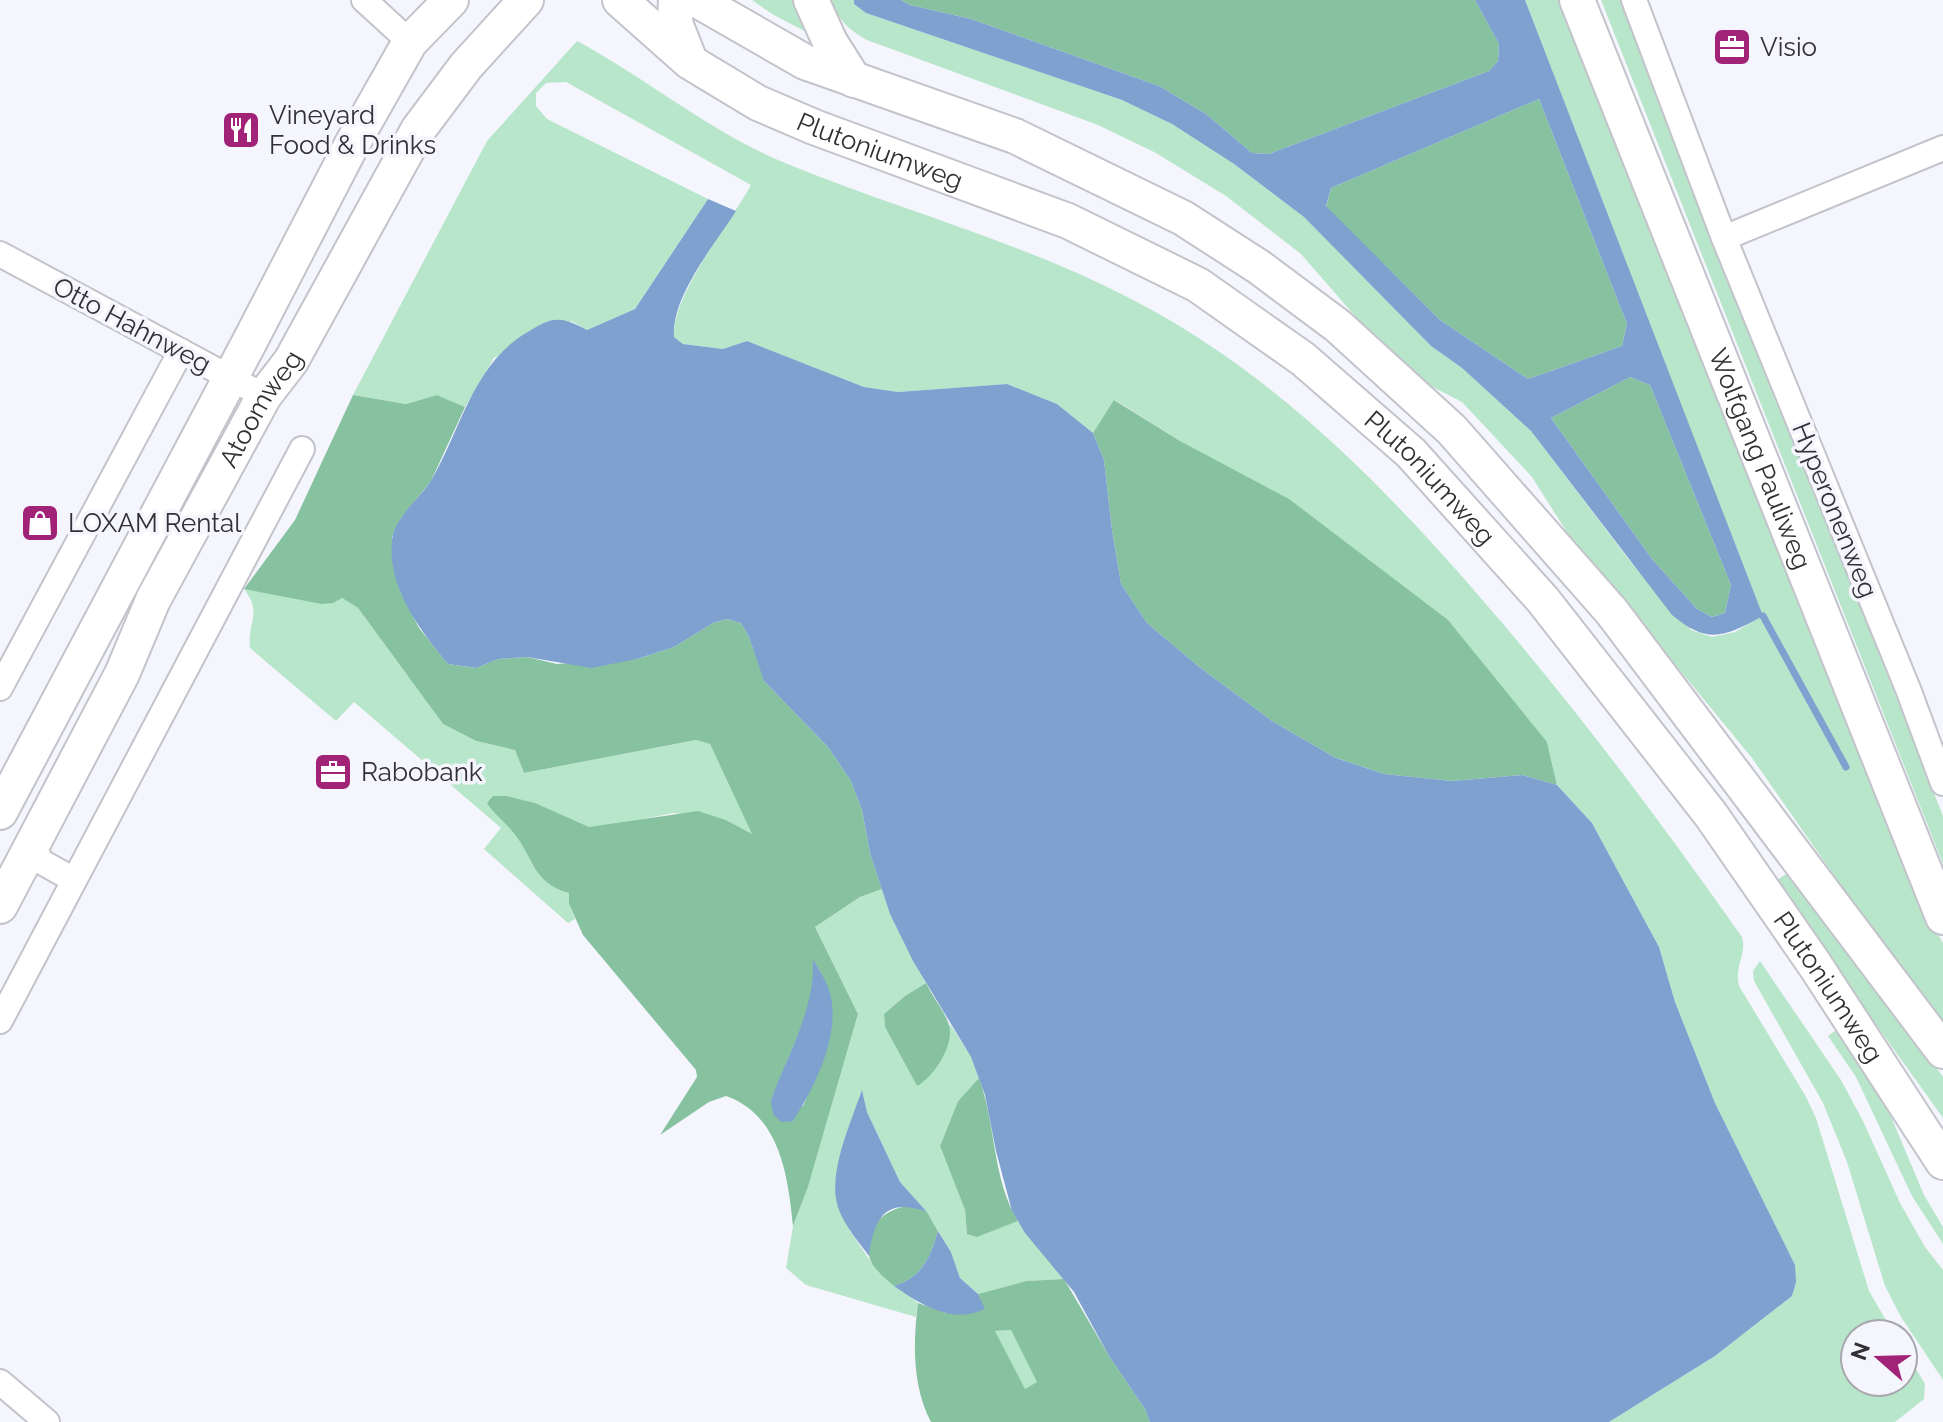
<svg xmlns="http://www.w3.org/2000/svg" width="1943" height="1422" font-family="Raleway,sans-serif">
  <rect width="100%" height="100%" fill="#f5f5fd"/>
  <g fill="#b8e6cb">
    <polygon points="752,0 796,0 814,36 772,14"/>
    <path d="M831 0H854V4L866 13 1122 100 1172 124 1234 164 1304 217 1431 346 1462 368 1531 431 1629 560 1691 630 1712 637 1735 632 1762 616 1525 0H1564L1918 901 1943 943V1031L1752 758 1568 534 1532 477 1462 402 1425 383 1376 340 1301 254 1226 196 1156 153 1098 125 867 40C849 30 838 20 831 0Z"/>
    <polygon points="1601,0 1621,0 1943,816 1943,864"/>
    <path d="M577 41C648 79 710 132 785 163 907 213 1034 245 1150 309 1279 380 1383 485 1479 596 1573 704 1659 819 1742 937 1747 955 1734 965 1739 986L1805 1095 1816 1118 1869 1291 1894 1334H1855V1382H1903V1347L1925 1384 1924 1399 1895 1422H1609L1715 1356 1792 1296 1795 1265 1715 1103 1675 1002 1659 947 1592 823 1557 785 1547 742 1180 441 1115 400 1093 433 1057 404 1007 384 898 392 864 387 747 341 723 349 683 344 674 337C671 296 730 223 751 185L566 82 546 83 536 93V106L547 119 708 199 635 309 587 330 571 321 494 358 465 407 437 395 406 404 353 395 487 141Z"/>
    <path d="M244 589 342 598 358 608 443 724 476 741 515 750 524 773 696 740 710 744 753 835 726 820 674 813 606 826 589 827 564 817 487 803C495 814 506 822 514 832 533 858 533 884 569 893V904L575 919 568 923 484 849 501 828 354 702 336 721 250 648C247 621 263 614 244 589Z"/>
    <polygon points="1792,870 1943,1077 1943,1118 1872,1019 1857,1002 1774,882"/>
    <polygon points="882,889 890,914 926,983 905,996 884,1014 885,1027 917,1086 947,1043 950,1024 971,1057 979,1078 958,1101 940,1146 965,1210 967,1233 977,1236 1018,1221 1064,1279 1026,1281 978,1294 960,1278 951,1252 927,1212 900,1182 867,1112 862,1091 840,1157 850,1231 878,1272 918,1303 916,1317 806,1285 786,1268 793,1226 808,1187 858,1014 815,927 860,897"/>
    <polygon points="1760,961 1841,1080 1863,1121 1900,1203 1925,1247 1943,1270 1943,1380 1901,1317 1885,1286 1847,1162 1823,1103 1754,981 1753,971"/>
    <polygon points="1839,1028 1868,1068 1889,1112 1924,1195 1943,1227 1943,1244 1912,1196 1856,1077 1828,1036"/>
    <polygon points="1011,1330 1038,1383 1024,1390 995,1331"/>
  </g>
  <g fill="#87c2a0" fill-rule="evenodd">
    <polygon points="901,0 1475,0 1499,44 1498,61 1489,71 1269,154 1252,153 1206,114 1159,86 971,19 910,5"/>
    <polygon points="1539,99 1627,324 1622,346 1528,379 1440,320 1326,207 1331,188"/>
    <polygon points="1630,377 1650,385 1731,585 1725,613 1712,617 1697,609 1652,559 1551,418"/>
    <path d="M353 395 406 404 437 395 465 407 431 481 401 518 392 537 400 591 419 628 448 664 476 668 498 659 527 657 557 664 637 659 674 647 713 623 727 619 741 623 749 637 765 682 828 747 851 781 862 810 870 853 882 889 860 897 815 927 858 1014 808 1187 793 1226C788 1176 780 1115 726 1096L709 1102 660 1135 697 1077 696 1070 583 935 569 904V893C531 883 534 856 512 831 504 821 494 814 487 803L493 796H506L535 803 589 827 698 811 726 820 752 834 710 744 696 740 524 773 515 750 476 741 443 724 358 608 342 598 333 603 322 604 244 589 295 520ZM814 961C847 1015 826 1053 803 1106L771 1100 808 1011 814 983Z"/>
    <polygon points="1114,400 1180,441 1289,499 1448,620 1547,742 1557,785 1522,775 1452,781 1384,774 1336,758 1272,721 1198,666 1147,623 1121,584 1112,530 1104,460 1093,433"/>
    <path d="M926 983C932 996 943 1009 948 1022 957 1042 934 1077 917 1086L885 1027 884 1014 905 996Z"/>
    <path d="M979 1078C996 1124 992 1179 1018 1221L977 1237 967 1234 965 1210 940 1146 958 1101Z"/>
    <path d="M910 1206 927 1212 938 1231C930 1258 922 1277 894 1286 885 1278 871 1268 869 1255 865 1227 884 1208 910 1206Z"/>
    <path d="M1064 1279 1109 1356 1145 1409 1150 1422H931C912 1386 913 1342 918 1303L946 1313 984 1309 978 1294 1026 1281ZM1011 1330 1037 1382 1025 1389 995 1331Z"/>
  </g>
  <g fill="#7ea1cf" fill-rule="evenodd">
    <path d="M854 0H901L910 5 971 19 1159 86 1206 114 1252 153 1269 154 1489 71 1498 61 1499 44 1475 0H1525L1763 616C1724 637 1708 645 1672 615L1531 431 1462 368 1431 346 1304 217 1234 164 1172 124 1122 100 866 13 854 4ZM1539 99 1627 324 1622 346 1528 379 1440 320 1326 206 1331 188ZM1630 377 1650 385 1731 585 1725 613 1712 617 1697 609 1652 559 1551 418Z"/>
    <path d="M708 199 736 211C715 244 671 297 674 337L683 344 723 349 747 341 864 387 898 392 1007 384 1057 404 1093 433 1104 460 1112 530 1121 584 1147 623 1198 666 1272 721 1336 758 1384 774 1452 781 1522 775 1557 785 1592 823 1659 947 1675 1002 1715 1103 1795 1265 1796 1282 1792 1296 1715 1356 1609 1422H1150L1145 1409 1109 1356 1074 1292 1025 1233 1012 1211 996 1151 985 1095 971 1057 913 961 890 914 870 853 862 810 851 781 828 747 764 681 749 637 741 623 727 619 713 623 674 647 637 659 591 668 527 657 498 659 476 668 448 664C420 630 387 588 392 540 395 516 420 499 432 479 461 429 473 365 526 333 552 317 559 315 587 330L635 309Z"/>
    <path d="M813 959C818 968 824 977 828 987 844 1029 815 1087 793 1121L781 1122 773 1114 771 1100C788 1053 815 1011 813 959Z"/>
    <path d="M862 1090 867 1112 900 1182 927 1212C886 1197 874 1217 869 1256 858 1241 844 1225 838 1207 827 1174 851 1122 862 1090Z"/>
    <path d="M938 1231 951 1252 960 1278 978 1294 985 1309C952 1325 920 1304 894 1286 922 1277 930 1258 938 1231Z"/>
  </g>
  <g fill="none" stroke-linecap="round" stroke-linejoin="round">
    <polyline stroke="#7ea1cf" stroke-width="7" points="1763,616 1846,767"/>
    <defs>
      <g id="street">
        <polyline points="364,0 410,42"/>
        <polyline points="1634,0 1724,238 1908,689 1943,783"/>
        <polyline points="1724,238 1943,148"/>
        <polyline points="0,254 264,396"/>
        <polyline points="0,688 181,351"/>
        <polyline points="34,842 40,861 74,880"/>
        <polyline points="0,1021 302,449"/>
        <polyline points="0,1382 47,1422"/>
      </g>
      <g id="secondary">
        <path id="s1" d="M620 0 690 62 758 103 814 127 1068 221 1198 285 1303 359 1411 453 1543 600 1711 815 1815 965 1943 1162"/>
        <polyline points="676,0 675,23 690,61"/>
        <polyline points="697,0 805,62 1015,136 1183,218 1259,267 1338,326 1452,430 1612,612 1943,1051"/>
        <polyline points="811,0 830,42 854,80"/>
        <path id="s2" d="M1577 0 1943 917"/>
        <polyline points="0,812 250,341 351,146 410,42 451,0"/>
        <path id="s3" d="M0 906 122 674 153 600 264 396 291 361 418 130 466 66 526 0"/>
      </g>
    </defs>
    <use href="#street" stroke="#c3c3cb" stroke-width="28"/>
    <use href="#secondary" stroke="#c3c3cb" stroke-width="38"/>
    <use href="#street" stroke="#fff" stroke-width="24"/>
    <use href="#secondary" stroke="#fff" stroke-width="34"/>
  </g>
  <defs>
    <symbol id="office-square" viewBox="-11 -11 22 22"><rect x="-9" y="-9" width="18" height="18" rx="4" fill="#a02377" stroke="#f5f5fd"/><path d="M-6-3h4V-5.5h4V-3h4V5H-6ZM-1-4.5V-3h2v-1.5ZM-6 0V1H6V0Z" fill="#fff"/></symbol>
    <symbol id="restaurant-square" viewBox="-11 -11 22 22"><rect x="-9" y="-9" width="18" height="18" rx="4" fill="#a02377" stroke="#f5f5fd"/><path d="M-5-6h1v4h1v-4h1v4h1v-4h1v5L-1.5 .5V6h-2V.5L-5-1ZM5-6V6H3V1.5H1.5Q1.5-4 5-6Z" fill="#fff"/></symbol>
    <symbol id="shop-square" viewBox="-11 -11 22 22"><rect x="-9" y="-9" width="18" height="18" rx="4" fill="#a02377" stroke="#f5f5fd"/><path d="M-5-2.5h2.3a2.7 3.5 0 0 1 5.4 0H5L5.5 6h-11ZM-1.5-2.5h3a1.5 2.3 0 0 0-3 0Z" fill="#fff"/></symbol>
  </defs>
  <g fill-rule="evenodd">
    <use href="#office-square" x="1710" y="25" width="44" height="44"/>
    <use href="#restaurant-square" x="219" y="108" width="44" height="44"/>
    <use href="#shop-square" x="18" y="501" width="44" height="44"/>
    <use href="#office-square" x="311" y="750" width="44" height="44"/>
  </g>
  <g text-anchor="middle" stroke-width="7" stroke-linejoin="round" paint-order="stroke">
    <g font-size="26" fill="#313134" stroke="#f5f5fd" text-anchor="start">
      <text x="1760" y="56">Visio</text>
      <text x="269" y="124">Vineyard<tspan x="269" dy="30">Food &amp; Drinks</tspan></text>
      <text x="68" y="532">LOXAM Rental</text>
      <text x="361" y="781">Rabobank</text>
    </g>
    <g font-size="26" fill="#313134" stroke="#f5f5fd">
      <text dy="9" stroke="none"><textPath href="#s1" startOffset="304">Plutoniumweg</textPath></text>
      <text transform="translate(132 325) rotate(28)" y="9">Otto Hahnweg</text>
      <text dy="9" stroke="none"><textPath href="#s3" startOffset="562">Atoomweg</textPath></text>
      <text dy="9" stroke="none"><textPath href="#s2" startOffset="494">Wolfgang Pauliweg</textPath></text>
      <text dy="9" stroke="none"><textPath href="#s1" startOffset="952">Plutoniumweg</textPath></text>
      <text transform="translate(1835 510) rotate(68)" y="9">Hyperonenweg</text>
      <text dy="9" stroke="none"><textPath href="#s1" startOffset="1600">Plutoniumweg</textPath></text>
    </g>
  </g>
  <g transform="translate(1879 1358) rotate(290)"><circle r="38" fill="#f5f5fd" stroke="#a7a7ad" stroke-width="2"/>
  <path d="M0-6L14 30L0 20L-14 30Z" fill="#a02377"/>
  <text y="-12" font-size="22" font-weight="bold" text-anchor="middle" fill="#313134">N</text>
  </g>
</svg>
